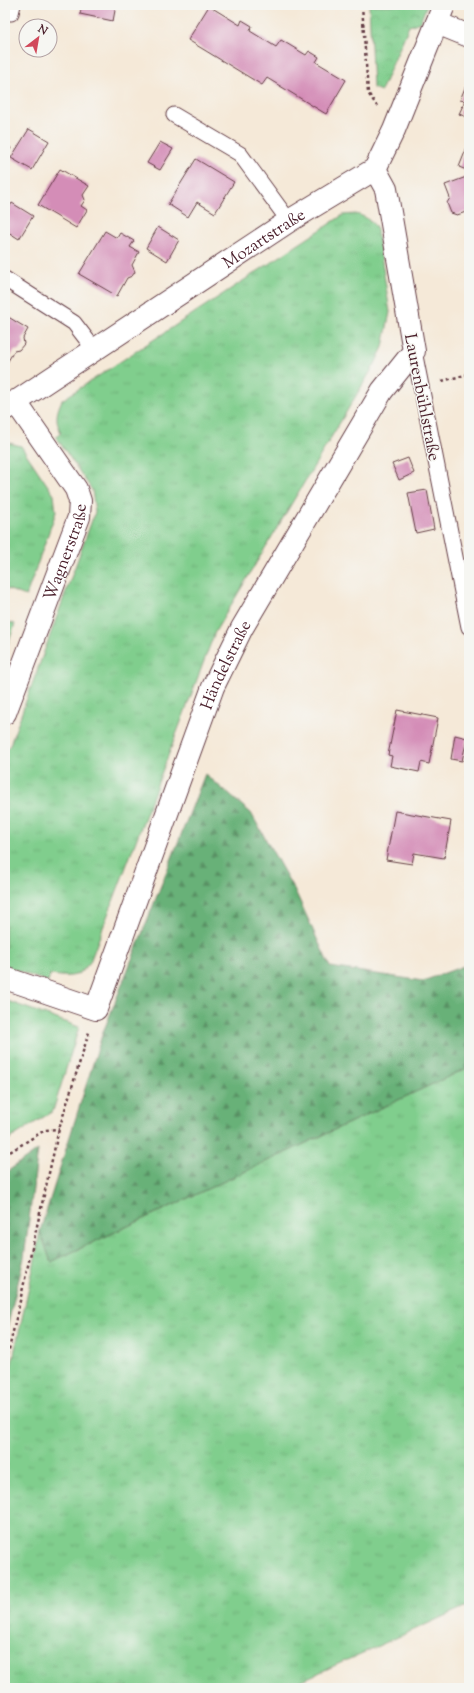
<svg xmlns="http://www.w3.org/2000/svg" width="474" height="1693" font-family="'Sorts Mill Goudy',serif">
  <defs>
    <pattern id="grass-tufts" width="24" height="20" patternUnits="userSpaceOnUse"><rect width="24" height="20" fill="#80ce8d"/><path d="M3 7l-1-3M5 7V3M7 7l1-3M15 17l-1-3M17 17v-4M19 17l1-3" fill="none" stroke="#70b07a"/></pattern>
    <pattern id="forest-firs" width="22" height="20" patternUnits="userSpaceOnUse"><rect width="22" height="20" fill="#68b178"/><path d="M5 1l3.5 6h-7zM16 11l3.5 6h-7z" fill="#588f63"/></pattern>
    <pattern id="park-crowns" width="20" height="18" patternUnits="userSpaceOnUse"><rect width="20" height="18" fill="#80ce8d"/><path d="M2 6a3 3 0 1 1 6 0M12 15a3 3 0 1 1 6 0" fill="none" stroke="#70b07a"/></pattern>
  </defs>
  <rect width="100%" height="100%" fill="#f6f6f2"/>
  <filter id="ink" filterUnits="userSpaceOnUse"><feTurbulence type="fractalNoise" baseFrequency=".025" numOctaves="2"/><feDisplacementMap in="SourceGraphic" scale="8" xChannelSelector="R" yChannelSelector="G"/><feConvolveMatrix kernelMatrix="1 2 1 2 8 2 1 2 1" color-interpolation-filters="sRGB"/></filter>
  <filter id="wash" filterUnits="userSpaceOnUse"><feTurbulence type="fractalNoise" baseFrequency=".012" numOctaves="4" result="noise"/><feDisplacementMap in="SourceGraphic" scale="16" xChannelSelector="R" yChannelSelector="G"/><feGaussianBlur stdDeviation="0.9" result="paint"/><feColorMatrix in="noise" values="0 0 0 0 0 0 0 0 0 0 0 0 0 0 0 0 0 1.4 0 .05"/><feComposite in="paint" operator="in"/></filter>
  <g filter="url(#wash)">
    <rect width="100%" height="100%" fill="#f5e9d8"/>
    <g fill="url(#grass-tufts)" stroke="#65765c">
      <path d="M356 214C366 217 372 220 377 230L390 312 383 347 375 364 215 632 90 962C77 979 71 977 50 975L48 982 5 966V752L10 745 95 512 92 490 56 437 61 433C55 420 56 413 62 400L343 215Z"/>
      <polygon points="5,442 21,446 54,495 56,512 26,596 7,589 5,593"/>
      <polygon points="5,621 15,624 5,652"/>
      <polygon points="5,1000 79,1027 53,1111 5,1142"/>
      <polygon points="469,1067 469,1605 285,1688 5,1688 5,1384 9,1376 34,1265 40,1231 51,1262"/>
    </g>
    <g fill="url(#forest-firs)" stroke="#596852">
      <polygon points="205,774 251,813 297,895 330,967 423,981 469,964 469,1067 51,1262 40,1231 102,1035"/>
      <polygon points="38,1150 24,1258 5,1336 5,1173"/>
    </g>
    <polygon fill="url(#park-crowns)" stroke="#65765c" points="369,5 427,5 420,22 409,26 381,91 373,88"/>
    <g id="blocks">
      <g fill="#d48db7">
        <polygon points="82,5 116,5 113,21 80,14"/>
        <polygon points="209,6 240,25 242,20 252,26 250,31 276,47 281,40 306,55 309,51 319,57 316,62 346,80 326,114 267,78 262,85 188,40"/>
        <polygon points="469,78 469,118 459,114 465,101 460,100"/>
        <polygon points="29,129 49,141 32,170 11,158"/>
        <polygon points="160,142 173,149 160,170 147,163"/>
        <polygon points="469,142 469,171 459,167"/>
        <polygon points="5,144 11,148 5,157"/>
        <polygon points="196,159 234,182 215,213 197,202 188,217 168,204"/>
        <polygon points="60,169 89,186 83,195 85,200 81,206 87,210 76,228 38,205"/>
        <polygon points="469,176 469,221 466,212 457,215 451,213 447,203 450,198 445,185"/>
        <polygon points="12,203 33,216 19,239 5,230 5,214"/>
        <polygon points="158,227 179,240 167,261 146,248"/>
        <polygon points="105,231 117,238 120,233 134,241 130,247 139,252 132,265 135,272 132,276 127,278 117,296 79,274"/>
        <polygon points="5,315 28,329 23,338 24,344 19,350 14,351 5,366"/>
        <polygon points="408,458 414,473 399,480 392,464"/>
        <polygon points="427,490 434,529 416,533 408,493"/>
        <polygon points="397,710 438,718 429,764 421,762 419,772 390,766 392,756 388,755"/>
        <polygon points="455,735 467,738 462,761 451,759"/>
        <polygon points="395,811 451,821 444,858 414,853 412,864 386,860"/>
      </g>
    </g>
  </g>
  <g filter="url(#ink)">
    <use href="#blocks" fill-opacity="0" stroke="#643d45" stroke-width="1"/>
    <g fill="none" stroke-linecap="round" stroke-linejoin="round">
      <defs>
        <g id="lane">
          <polyline points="11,13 13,5"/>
          <polyline points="174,115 240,154 289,221"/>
          <polyline points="5,279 74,323 94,349"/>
          <polyline points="414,351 469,627"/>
        </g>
        <g id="street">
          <polyline points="437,23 469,36"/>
          <path id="s1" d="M5 409 289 221 375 169 394 130 444 5"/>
          <path id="s2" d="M5 713 79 517 80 501 76 489 15 401"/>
          <path id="s3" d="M5 978 96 1009 213 687 242 628 382 391 414 351 386 189 375 169"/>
        </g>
      </defs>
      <use href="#lane" stroke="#643d45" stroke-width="17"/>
      <use href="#street" stroke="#643d45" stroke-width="24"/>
      <g stroke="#643d45" stroke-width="2.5" stroke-dasharray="3 3" stroke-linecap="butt">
        <polyline points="362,5 368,93 377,106"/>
        <polyline points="442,381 469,374"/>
        <polyline points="5,1155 45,1130 59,1129"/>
        <polyline points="5,1367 59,1129 89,1032"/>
      </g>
      <use href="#lane" stroke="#fff" stroke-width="15"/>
      <use href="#street" stroke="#fff" stroke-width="22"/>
    </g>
  </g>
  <g text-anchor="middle" stroke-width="3" stroke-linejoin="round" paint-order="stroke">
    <g font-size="17" fill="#4a1f2b" stroke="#f6f6f2">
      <text dy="6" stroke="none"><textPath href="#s1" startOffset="310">Mozartstraße</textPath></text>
      <text transform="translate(423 397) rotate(79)" y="6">Laurenbühlstraße</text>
      <text dy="6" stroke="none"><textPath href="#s2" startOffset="172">Wagnerstraße</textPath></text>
      <text dy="6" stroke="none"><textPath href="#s3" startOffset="464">Händelstraße</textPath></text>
    </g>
  </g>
  <rect width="474" height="1693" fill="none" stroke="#f6f6f2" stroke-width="20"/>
  <g transform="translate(38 38) rotate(31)"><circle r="19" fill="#f6f6f2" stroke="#b1a0a2"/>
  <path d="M0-3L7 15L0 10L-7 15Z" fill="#d1495b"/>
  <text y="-6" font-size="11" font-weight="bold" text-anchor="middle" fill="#4a1f2b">N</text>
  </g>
</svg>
